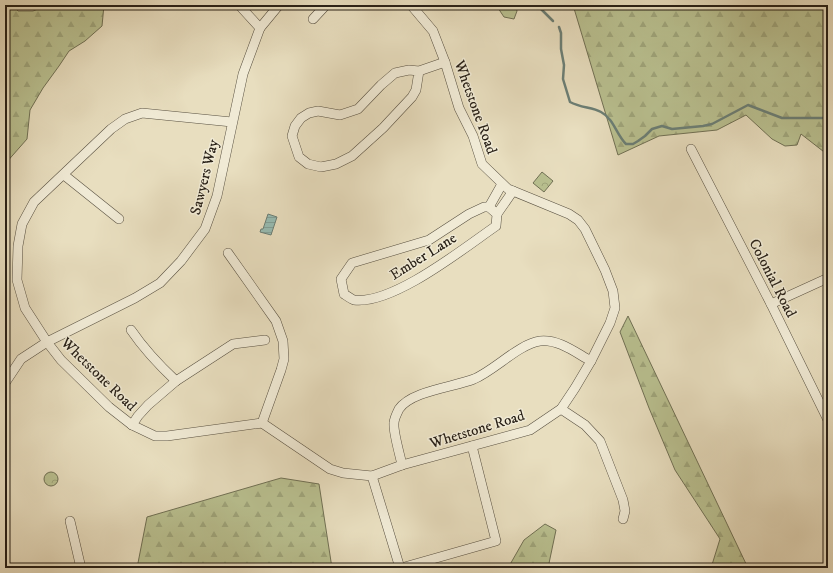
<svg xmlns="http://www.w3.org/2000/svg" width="833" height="573" font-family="'IM FELL DW Pica',serif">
  <defs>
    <pattern id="forest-firs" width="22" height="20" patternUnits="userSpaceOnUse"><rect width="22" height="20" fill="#b9c090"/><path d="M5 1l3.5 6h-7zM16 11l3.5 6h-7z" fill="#9fa57b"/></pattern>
    <pattern id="park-crowns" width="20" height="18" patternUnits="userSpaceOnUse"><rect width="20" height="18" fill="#b9c090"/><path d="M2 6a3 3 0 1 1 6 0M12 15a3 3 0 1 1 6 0" fill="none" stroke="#9fa57b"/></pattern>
    <pattern id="water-rules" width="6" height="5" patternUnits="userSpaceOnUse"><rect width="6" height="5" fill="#97bcb3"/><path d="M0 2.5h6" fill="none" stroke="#82a199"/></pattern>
  </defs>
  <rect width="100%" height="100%" fill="#e8debf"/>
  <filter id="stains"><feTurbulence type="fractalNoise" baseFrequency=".005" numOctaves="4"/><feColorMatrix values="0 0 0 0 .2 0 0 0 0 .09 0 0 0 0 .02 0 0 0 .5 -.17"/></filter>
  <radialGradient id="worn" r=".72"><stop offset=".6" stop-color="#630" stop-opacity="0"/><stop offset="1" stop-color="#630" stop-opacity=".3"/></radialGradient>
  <g fill="url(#forest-firs)" stroke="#707054">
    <polygon points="5,5 13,5 18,11 33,11 48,5 104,5 102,26 85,41 69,51 59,66 43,88 30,110 27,139 5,164"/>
    <polygon points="496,5 516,5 517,11 514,19 504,17"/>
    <polygon points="573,5 828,5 828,155 801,134 797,145 785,146 772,139 746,115 717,130 659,136 618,155"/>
    <polygon points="628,316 748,568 711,568 720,539 675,470 649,408 620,332"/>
    <polygon points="281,478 319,484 332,568 137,568 147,517"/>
    <polygon points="545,524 556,530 548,568 508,568 524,540"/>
  </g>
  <g fill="url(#park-crowns)" stroke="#707054">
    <polygon points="542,172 553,181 544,192 533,183"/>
    <circle cx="51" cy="479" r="7"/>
  </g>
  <polygon fill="url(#water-rules)" stroke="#6b7e75" points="268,214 277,217 271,235 260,232 261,229 263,229"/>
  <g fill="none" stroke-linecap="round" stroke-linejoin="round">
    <g stroke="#6b7e75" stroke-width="2.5">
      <polyline points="537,5 553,21"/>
      <path d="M559 27 561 33V49L564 65 563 79 570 102C581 108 592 107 601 112 614 119 616 134 626 144H633L638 141 645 136 652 129 662 126 672 129 703 126 712 124 748 105 782 118H828"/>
    </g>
    <defs>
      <g id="street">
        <polyline points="239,5 260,28"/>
        <polyline points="313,19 326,5"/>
        <polyline points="419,71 416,90 412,97 383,128 352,156 336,164 321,167 308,164 299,157 292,136 295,126 301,118 309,113 318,111 340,115 358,109 381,85 395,73 409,70 419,71 445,62"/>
        <polyline points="232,122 142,113 125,119 111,129 34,202 22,224 18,246 17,280 25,308 47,342 61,360 109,407 132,425 155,436 167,436 262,423 330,469 343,473 372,476 402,465 530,430 561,409 575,388 591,361 610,323 615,308 613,291 605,270 585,229 578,220 569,214 508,189 482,164 473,136 459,108 445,62 433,31 411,5"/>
        <polyline points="691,149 771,304 828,420"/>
        <polyline points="64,175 119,219"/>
        <path d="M484 207H489L497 214 496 226C464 248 393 305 354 300 351 299 347 296 344 294L341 279 352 263 429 240 469 214Z"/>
        <polyline points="489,207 502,184"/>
        <polyline points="497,214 513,191"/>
        <polyline points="228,253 276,321 283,341 284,359 281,370 262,423"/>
        <polyline points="771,304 828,278"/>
        <path d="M131 330C144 349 159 365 176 381"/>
        <polyline points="5,383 21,359 47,342 135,298 160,283 181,261 205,229 217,196 243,74 260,28 279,5"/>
        <polyline points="561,409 585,425 600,441 623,500 625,511 623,519"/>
        <polyline points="132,425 138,416 148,405 176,381 233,344 265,340"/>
        <path d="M402 465C400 455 393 432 394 423 394 419 397 413 399 409 411 391 454 387 474 379 495 370 519 344 540 341 559 339 576 353 591 361"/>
        <polyline points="372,476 400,568"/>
        <polyline points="70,521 81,568"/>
        <polyline points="401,568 496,541 472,446"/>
      </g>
    </defs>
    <use href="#street" stroke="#585041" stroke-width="10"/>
    <use href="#street" stroke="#f0ead5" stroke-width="9"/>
  </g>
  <g text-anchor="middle" stroke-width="3" stroke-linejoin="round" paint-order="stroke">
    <g font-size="15" fill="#282017" stroke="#f0ead5">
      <text transform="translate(476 107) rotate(70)" y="5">Whetstone Road</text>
      <text transform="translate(204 177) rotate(-76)" y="5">Sawyers Way</text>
      <text transform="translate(423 256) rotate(-32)" y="5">Ember Lane</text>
      <text transform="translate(773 278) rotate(63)" y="5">Colonial Road</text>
      <text transform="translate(99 374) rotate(44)" y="5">Whetstone Road</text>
      <text transform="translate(477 429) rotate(-17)" y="5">Whetstone Road</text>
    </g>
  </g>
  <rect width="833" height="573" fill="none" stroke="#e8debf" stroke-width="20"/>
  <rect x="6" y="6" width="821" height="561" fill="none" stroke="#282017" stroke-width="2"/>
  <rect x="10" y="10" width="813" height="553" fill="none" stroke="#282017"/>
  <rect width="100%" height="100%" filter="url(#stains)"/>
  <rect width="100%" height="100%" fill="url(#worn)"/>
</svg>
